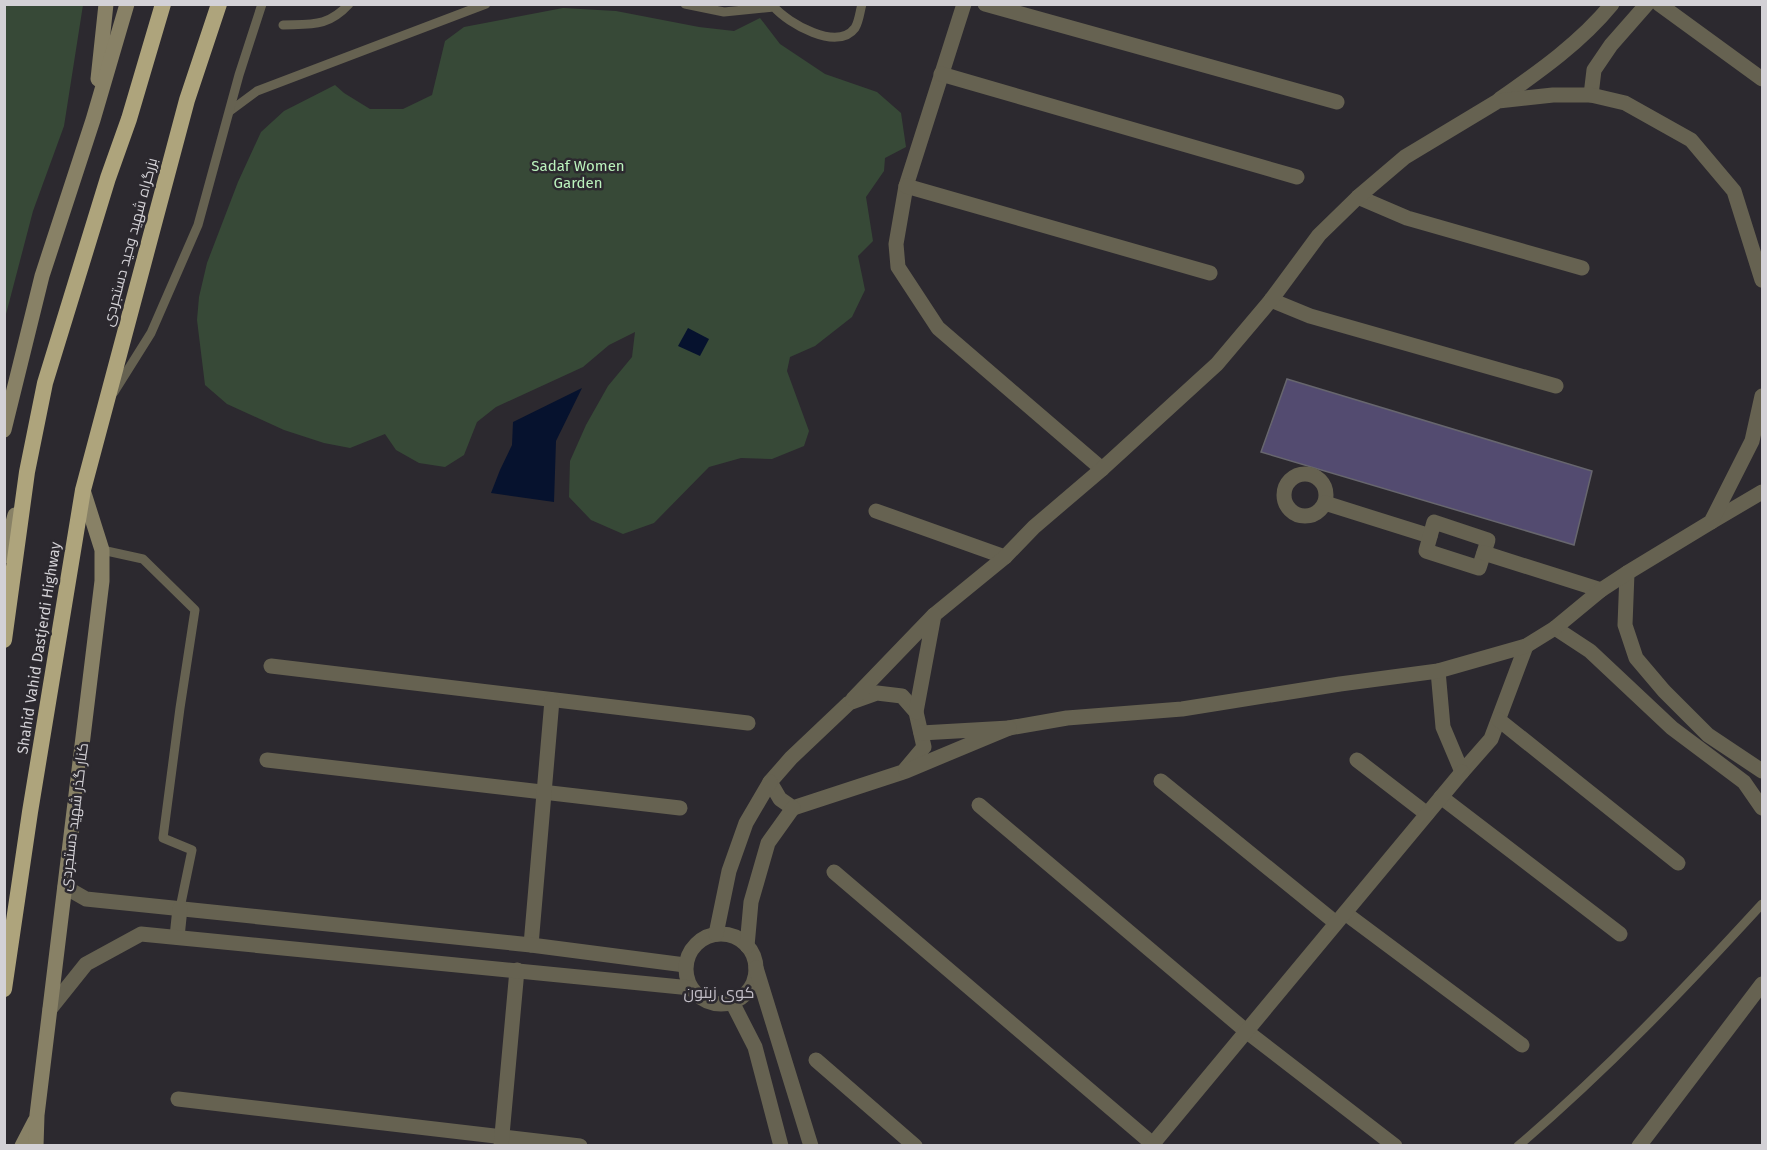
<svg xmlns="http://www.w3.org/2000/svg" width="1767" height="1150" font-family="'Fira Sans',Cairo,sans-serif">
  <rect width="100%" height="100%" fill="#2c292f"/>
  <g fill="#374937">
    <polygon points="5,4 83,5 64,126 33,211 5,318"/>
    <polygon points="563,8 616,11 699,27 734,31 760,18 780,44 825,74 877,92 901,113 906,147 885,158 884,171 866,197 873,241 858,256 865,290 852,317 815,346 790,357 787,371 809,431 804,446 772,459 741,458 709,467 654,523 623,534 591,520 569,497 570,461 586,425 608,386 632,357 635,332 609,345 583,367 496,407 477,422 464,455 445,467 419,463 396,450 385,434 350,448 324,443 284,430 227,404 205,385 197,320 199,297 207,263 238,182 261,132 284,111 335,85 344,93 370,109 403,109 432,95 445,41 464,27"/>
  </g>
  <g fill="#06122e">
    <polygon points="688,328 709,339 700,356 678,346"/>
    <polygon points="582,388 556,441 554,502 491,493 500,470 512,445 513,422"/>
  </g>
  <polygon fill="#534b70" stroke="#67666e" stroke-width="1.5" points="1287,379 1592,471 1574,545 1261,452"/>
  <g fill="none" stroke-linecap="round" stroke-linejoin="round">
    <g stroke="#666251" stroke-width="9">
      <path d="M685 4 724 12 774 7C788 23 837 52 855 28 859 22 860 11 862 4"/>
      <path d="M283 25C312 24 328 27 349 4"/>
      <polyline points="230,111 257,91 486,4"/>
      <polyline points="114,392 151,333 198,225 239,75 262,4"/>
      <polyline points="102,550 143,559 195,610 180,708 163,838 192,850 180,908"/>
      <path d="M1518 1146C1607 1070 1684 989 1762 904"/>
    </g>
    <g stroke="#666251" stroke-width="15">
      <polyline points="964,4 906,186 896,244 898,267 938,328 1102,469"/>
      <polyline points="985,4 1337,102"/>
      <polyline points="1659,4 1762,79"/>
      <polyline points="941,74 1297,177"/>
      <polyline points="906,186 1210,273"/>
      <polyline points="1358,197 1407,218 1582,268"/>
      <polyline points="1271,300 1310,316 1556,386"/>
      <circle cx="1305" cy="495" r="21"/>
      <polyline points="1325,503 1430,536"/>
      <polyline points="876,511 1005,557"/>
      <polygon points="1434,522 1488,540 1479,568 1426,551"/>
      <polyline points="1711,522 1762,492"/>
      <polyline points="1484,553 1601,590"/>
      <polyline points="271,666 748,723"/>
      <polyline points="1438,671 1443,727 1462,772 1491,739 1526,646"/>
      <polyline points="1499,720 1678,863"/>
      <polyline points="267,760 680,808"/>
      <polyline points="1357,760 1427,814"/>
      <polyline points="1161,781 1336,923"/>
      <polyline points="1441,797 1620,934"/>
      <polyline points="979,805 1246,1031 1395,1146"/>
      <polyline points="834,872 1155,1146"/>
      <polyline points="1345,913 1522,1045"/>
      <polyline points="531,945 552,700"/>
      <polyline points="816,1060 915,1146"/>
      <polyline points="178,1099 580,1146"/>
      <polyline points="501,1146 517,970"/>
      <polyline points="1151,1146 1462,772"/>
      <polyline points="1639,1146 1762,984"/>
    </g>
    <g stroke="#666251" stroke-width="15">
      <polyline points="1591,95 1594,70 1611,45 1647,4"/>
      <path d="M1500 99C1540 71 1581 42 1612 4"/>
      <polyline points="1627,573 1625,625 1636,658 1664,691 1708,735 1762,771"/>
      <polyline points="934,615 1005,557 1034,527 1102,469 1217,364 1271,300 1319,235 1358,197 1405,157 1498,101 1553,95 1591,95 1625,103 1691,140 1734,191 1762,280"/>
      <polyline points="1555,628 1590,651 1672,728 1744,782 1762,808"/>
      <polygon points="877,693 902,696 916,712 924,747 903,772 793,808 780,799 770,782 791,758 849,703"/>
      <polyline points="853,699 934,615 916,712"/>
      <polyline points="1009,728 1067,718 1182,709 1340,684 1438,671 1526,646 1555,628 1601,590 1627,573 1711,522 1752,441 1762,396"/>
      <polyline points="906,771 1009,728 921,733"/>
      <polyline points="65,887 86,899 531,945 685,965"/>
      <circle cx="721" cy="969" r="35"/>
      <polyline points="716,934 729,871 746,823 770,782"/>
      <polyline points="177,937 180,908"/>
      <polyline points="747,946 751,902 768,843 793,808"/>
      <polyline points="756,968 811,1146"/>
      <polyline points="732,1002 755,1047 781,1146"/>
      <polyline points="50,1009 86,964 141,934 691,988"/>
    </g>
    <g stroke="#888166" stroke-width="15">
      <polyline points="98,79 106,4"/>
      <polyline points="4,430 42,276 93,120 127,4"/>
      <polyline points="4,556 15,515"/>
      <polyline points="22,1146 35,1121"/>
      <polyline points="36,1146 37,1115 102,581 102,550 83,490"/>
    </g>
    <g stroke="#aea47c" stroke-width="16">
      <polyline points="4,640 27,472 45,383 108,178 129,119 163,4"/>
      <polyline points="4,989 30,812 83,490 187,100 219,4"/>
    </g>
  </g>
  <g text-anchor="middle" stroke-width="5" stroke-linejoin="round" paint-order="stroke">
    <g font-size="15" fill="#bbf2bd" stroke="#2c292f">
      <text x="578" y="171">Sadaf Women<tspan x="578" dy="17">Garden</tspan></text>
    </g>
    <g font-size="15" fill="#d3d1d6" stroke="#2c292f">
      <text transform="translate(130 242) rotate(-75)" y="5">بزرگراه شهید وحید دستجردی</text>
      <text transform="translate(39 648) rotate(-81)" y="5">Shahid Vahid Dastjerdi Highway</text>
      <text transform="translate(74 817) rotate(-83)" y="5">کنار گذر شهید دستجردی</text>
    </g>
    <g font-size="16" fill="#c0bcc5" stroke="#2c292f">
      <text x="719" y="998">کوی زیتون</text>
    </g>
  </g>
  <rect width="1767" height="1150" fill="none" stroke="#d3d1d6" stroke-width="12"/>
</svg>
